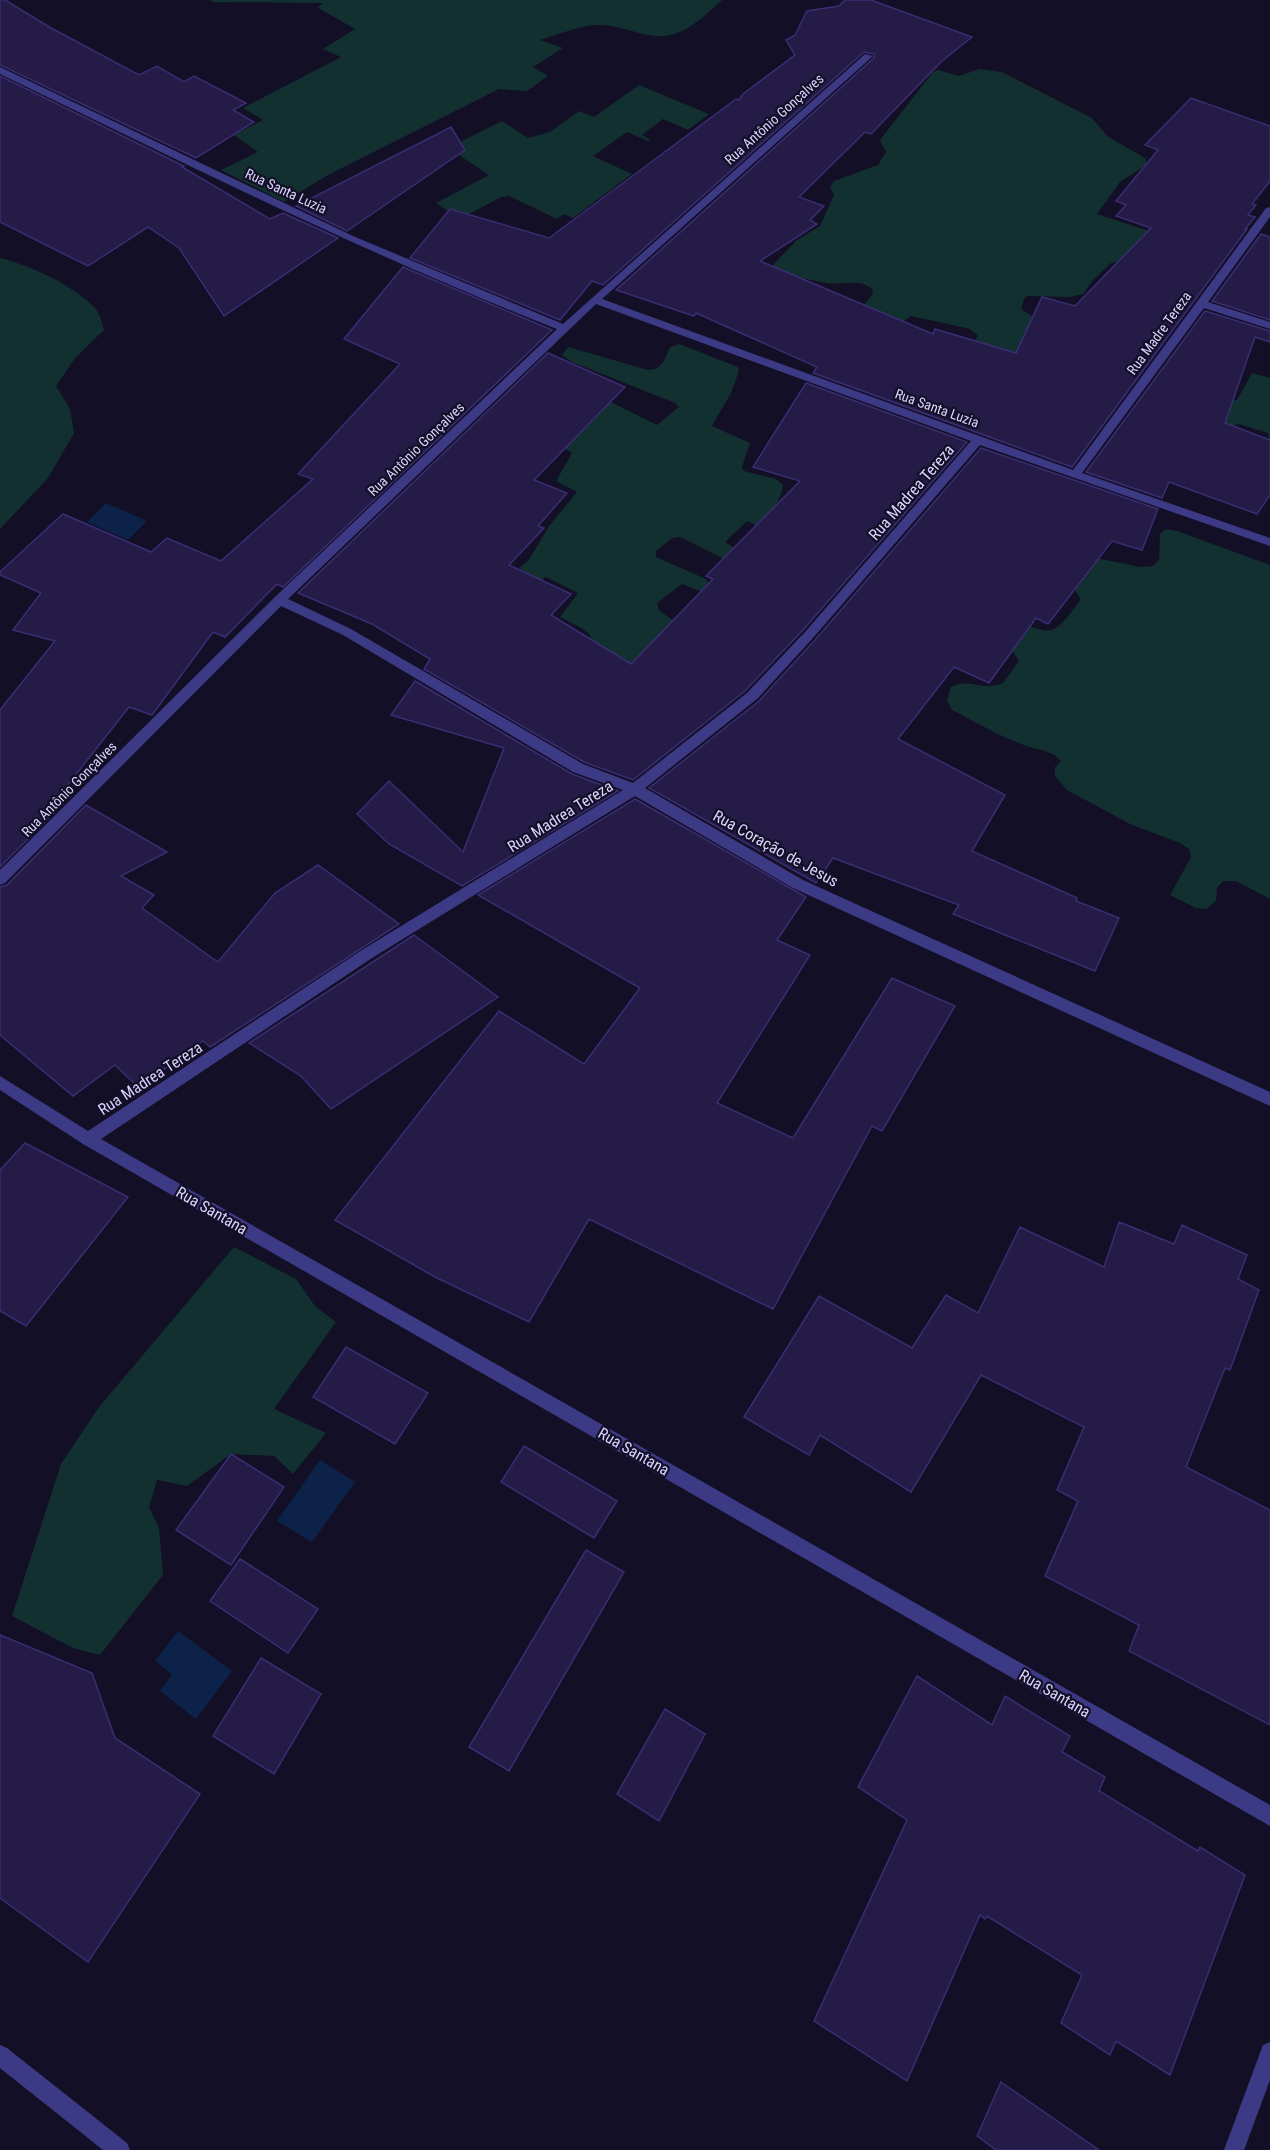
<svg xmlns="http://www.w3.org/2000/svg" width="1270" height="2150" font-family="'Roboto Condensed',sans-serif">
  <rect width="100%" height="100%" fill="#130f26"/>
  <g fill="#12302f">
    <path d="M209 0H722C703 17 683 39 654 36 634 33 615 24 594 25 576 27 557 35 540 40L563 48 533 67 548 76 527 91 499 89 328 175 284 202 221 170 258 152 234 135 263 120 243 108 341 57 323 49 355 29 318 8 323 3 214 2Z"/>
    <path d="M979 69 1002 72 1092 118 1107 136 1145 158 1147 163 1145 166 1120 182 1097 214 1161 235 1126 261 1111 263 1093 280 1083 294 1070 297 1027 296 1024 299 1021 309 1116 369 970 346 978 336 970 329 911 316 900 324 864 305 872 295 873 290C860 277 842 286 826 283 807 280 789 275 771 267L797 240 820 226 834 195 830 187 834 181 878 165 886 152 880 140 933 72 938 70 959 76Z"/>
    <polygon points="639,85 709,114 688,130 663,119 642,135 650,139 648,141 627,132 593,156 632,174 573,218 564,214 557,219 509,196 501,197 460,219 436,203 489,175 448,148 502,121 528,138 550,132 579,111 594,117"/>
    <path d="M0 258C31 266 72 284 95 308 100 314 102 323 104 330L75 358 56 386 70 409 74 433 48 478 0 529Z"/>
    <path d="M679 344 738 367 739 371 731 393 712 426 750 443 742 467 744 471 776 479 783 485 782 492 775 507 762 528 747 521 725 542 747 556 736 565 680 537 672 538 656 551V557L706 579 708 583 703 592 682 584 657 603 659 610 671 619 684 622 636 669 580 646 591 636 583 629 560 617 578 593 546 577 541 581 519 568 528 561 549 526 577 492 556 481 572 453 557 444 585 389 657 425 679 407 675 403 572 362 562 355 568 347 648 370C662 370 665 359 670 347Z"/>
    <polygon points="1252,373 1270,378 1270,447 1268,433 1239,424 1228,427 1153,406 1237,400"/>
    <path d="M1166 529 1177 531 1270 565V899L1236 881H1223L1217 888 1216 901 1207 909 1196 908 1170 895 1191 857 1189 849 1180 843 1130 824 1067 790 1055 776V767L1061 762C1056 752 1042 751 1033 748 1005 740 978 723 952 710L947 700 951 687C968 677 985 692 1003 683L1019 661 981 602C996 609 1035 634 1051 630 1063 627 1073 608 1081 600L1075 590 1060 583 1087 556 1140 567 1153 566 1159 560 1160 534Z"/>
    <polygon points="234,1247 296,1279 315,1306 336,1322 274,1409 326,1433 293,1474 274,1456 231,1454 187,1486 157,1480 149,1507 159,1528 163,1575 100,1655 73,1648 12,1616 61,1464 99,1407"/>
  </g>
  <g fill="#0c2248">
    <polygon points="106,503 147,521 128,540 87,522"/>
    <polygon points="320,1460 355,1482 312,1542 277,1521"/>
    <polygon points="178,1631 232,1671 196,1719 160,1691 172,1674 155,1661"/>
  </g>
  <g fill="#241b47" stroke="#3b2d73" stroke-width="1.5">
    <polygon points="0,0 5,0 51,28 139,75 157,66 184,82 194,76 246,103 233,110 254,122 196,158 0,65"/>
    <polygon points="845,0 871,0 972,37 942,61 871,134 865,132 799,197 824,206 810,220 817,224 760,261 933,334 935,329 1016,353 1042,297 1075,306 1151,228 1116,216 1126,205 1116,201 1158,150 1145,145 1191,98 1270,126 1270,181 1252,204 1256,205 1248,215 1255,217 1245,229 1247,229 1072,467 813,373 817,367 696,313 694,316 616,290 874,58 874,54 864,52 603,285 592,281 560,320 410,258 450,209 549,238 736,99 739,100 743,94 795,55 786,40 795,35 807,11 839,6"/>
    <polygon points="0,76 184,166 182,167 270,219 283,213 338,238 224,316 179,248 148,227 88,266 0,222"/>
    <polygon points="451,127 465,150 347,231 296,206"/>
    <polygon points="1261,234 1270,237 1270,320 1212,301"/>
    <polygon points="403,267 552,330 283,587 277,584 225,637 213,632 152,715 129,707 63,791 71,796 0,867 0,710 55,641 13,630 41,593 0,575 0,572 63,514 151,552 167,538 221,561 313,479 298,474 400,364 344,339"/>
    <polygon points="1205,311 1270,331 1270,342 1255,337 1225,423 1270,440 1270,495 1257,514 1169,482 1162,498 1086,472"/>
    <polygon points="548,353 625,387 534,480 567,493 538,526 544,528 509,565 571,594 551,615 631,664 713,579 706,576 800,481 753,467 806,383 967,442 803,630 745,691 633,780 584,762 424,669 430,659 372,624 298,593"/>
    <polygon points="981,448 1158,509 1142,550 1112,541 1048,624 1036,618 989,683 954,667 898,739 1005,795 972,851 1077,898 1076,901 1119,918 1095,971 953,914 959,905 833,858 816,883 649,788 759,701 815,640"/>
    <polygon points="415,681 572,774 618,791 462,886 389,844 357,814 389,781 463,852 504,748 391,715"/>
    <polygon points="635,799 806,897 777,940 810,955 717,1103 793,1138 892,978 955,1006 882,1131 872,1126 773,1309 589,1219 529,1322 435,1277 335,1220 499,1011 584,1064 640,988 478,895"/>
    <polygon points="86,805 167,852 121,876 154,895 142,908 218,962 275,893 318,865 399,924 210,1047 203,1041 139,1088 115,1065 73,1096 0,1035 0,887 7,885"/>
    <polygon points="414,935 498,997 331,1109 301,1076 249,1043"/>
    <polygon points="25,1143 128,1197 26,1326 0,1311 0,1170"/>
    <polygon points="1119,1222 1174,1244 1182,1225 1247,1255 1238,1279 1259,1290 1230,1370 1225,1368 1186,1467 1270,1510 1270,1725 1129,1651 1139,1625 1045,1576 1078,1501 1057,1490 1084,1427 981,1375 911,1492 820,1435 809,1455 744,1417 819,1296 912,1348 946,1295 978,1313 1020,1227 1104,1267"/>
    <polygon points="346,1347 428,1393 395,1444 313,1397"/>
    <polygon points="524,1446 617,1501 594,1538 501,1482"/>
    <polygon points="231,1454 284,1487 231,1565 176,1530"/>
    <polygon points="586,1550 624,1572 509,1771 469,1747"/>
    <polygon points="240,1559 318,1609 288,1653 210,1601"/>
    <polygon points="0,1635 92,1673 115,1738 200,1794 88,1962 0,1898"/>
    <polygon points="261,1658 321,1694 274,1774 213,1736"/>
    <polygon points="917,1676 992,1725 1005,1696 1070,1736 1062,1752 1105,1777 1099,1791 1198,1851 1200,1847 1245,1875 1170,2075 1116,2041 1110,2055 1061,2023 1082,1975 987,1916 985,1919 980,1915 907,2081 814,2021 907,1820 858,1787"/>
    <polygon points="665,1709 705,1734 659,1821 617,1794"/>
    <polygon points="1001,2082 1099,2150 996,2150 977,2136"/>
  </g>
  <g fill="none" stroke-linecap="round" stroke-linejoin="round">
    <g fill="#3d3a85" fill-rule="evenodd">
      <path d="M865 54 873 56 602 299 1073 470 1266 208 1270 207V217L1208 302 1270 322V329L1204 308 1082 473 1270 538V546L980 445 813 638 757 699 645 788 803 880 1270 1092V1106L793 888 635 796 372 958 101 1139 1270 1805V1826L83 1144 0 1090V1076L88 1131 362 950 623 790 573 772 343 635 281 606 5 883 0 885V870L275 597 557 329C366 254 184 163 0 74V67L353 236 563 324ZM596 304 971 441 805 632 747 693 633 783 583 764 351 629 288 599Z"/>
      <polygon points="1270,2042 1270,2080 1244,2150 1224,2150 1263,2045"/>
      <polygon points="0,2045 7,2048 127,2143 130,2150 103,2150 0,2068"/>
    </g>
  </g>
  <g text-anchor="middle" stroke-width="4.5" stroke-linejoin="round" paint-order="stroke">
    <g font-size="14" fill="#d9d4ff" stroke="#130f26">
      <text transform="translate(774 119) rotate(-42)" y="5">Rua Antônio Gonçalves</text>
      <text transform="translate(286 191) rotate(25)" y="5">Rua Santa Luzia</text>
      <text transform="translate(1159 333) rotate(-54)" y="5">Rua Madre Tereza</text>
      <text transform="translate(937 408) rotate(20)" y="5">Rua Santa Luzia</text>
      <text transform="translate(416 449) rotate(-44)" y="5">Rua Antônio Gonçalves</text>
      <text transform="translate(69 789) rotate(-45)" y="5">Rua Antônio Gonçalves</text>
    </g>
    <g font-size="16" fill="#d9d4ff" stroke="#130f26">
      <text transform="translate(911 492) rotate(-49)" y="6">Rua Madrea Tereza</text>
      <text transform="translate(560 816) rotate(-32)" y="6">Rua Madrea Tereza</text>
      <text transform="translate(776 848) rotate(29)" y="6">Rua Coração de Jesus</text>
      <text transform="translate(150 1078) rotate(-33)" y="6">Rua Madrea Tereza</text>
      <text transform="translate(212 1210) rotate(30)" y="6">Rua Santana</text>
      <text transform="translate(634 1451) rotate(30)" y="6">Rua Santana</text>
      <text transform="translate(1055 1693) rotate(30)" y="6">Rua Santana</text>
    </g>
  </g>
</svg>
